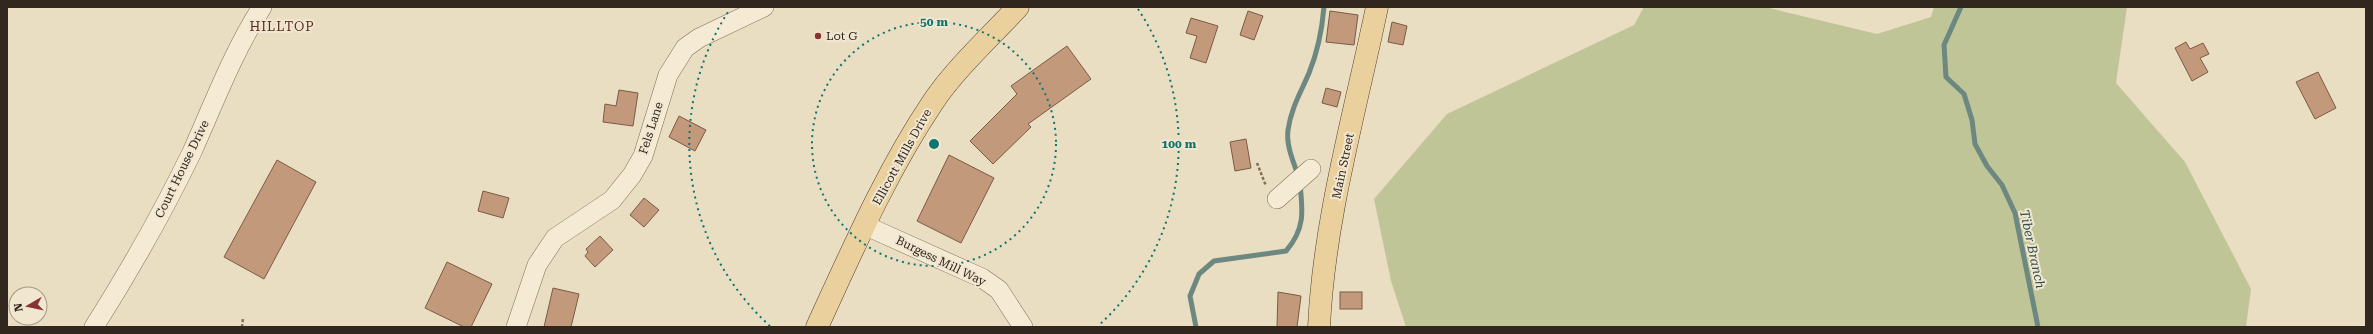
<svg xmlns="http://www.w3.org/2000/svg" width="2373" height="334" font-family="'Roboto Serif',serif">
  <rect width="100%" height="100%" fill="#e9ddc2"/>
  <polygon fill="#c0c597" points="1644,7 1765,7 1877,34 1931,17 1934,7 2127,7 2116,83 2185,162 2251,289 2246,327 1406,327 1391,281 1374,199 1447,114 1634,25"/>
  <g fill="none" stroke-linecap="round" stroke-linejoin="round">
    <g stroke="#6c8881" stroke-width="5">
      <polyline points="1961,7 1944,45 1946,77 1964,94 1972,120 1975,144 1987,166 2002,185 2015,213 2038,327"/>
      <path d="M1298 175C1293 161 1286 145 1288 130 1291 108 1301 92 1309 73 1318 51 1322 30 1324 7"/>
      <path d="M1196 327 1190 296 1199 274 1214 261 1286 251C1305 229 1303 212 1300 184"/>
    </g>
  </g>
  <g fill="#c3997c" stroke="#7d5a44">
    <polygon points="1248,11 1263,16 1254,40 1240,35"/>
    <polygon points="1330,11 1358,15 1354,45 1326,42"/>
    <polygon points="1191,18 1218,26 1206,63 1190,58 1197,36 1186,33"/>
    <polygon points="1392,22 1407,26 1403,45 1388,42"/>
    <polygon points="2186,42 2190,49 2203,43 2209,54 2200,58 2208,72 2192,81 2175,48"/>
    <polygon points="1067,46 1091,79 1028,124 1031,127 993,164 970,141 1017,94 1011,86"/>
    <polygon points="2318,72 2336,108 2315,119 2296,82"/>
    <polygon points="1326,88 1341,92 1337,107 1322,103"/>
    <polygon points="619,90 638,93 633,126 603,122 605,104 616,106"/>
    <polygon points="679,116 706,130 695,151 669,137"/>
    <polygon points="1246,139 1251,168 1235,171 1230,142"/>
    <polygon points="949,155 994,178 961,243 917,221"/>
    <polygon points="277,160 316,182 264,279 224,257"/>
    <polygon points="483,191 509,198 503,218 478,211"/>
    <polygon points="644,198 659,210 644,227 630,215"/>
    <polygon points="600,236 613,250 595,267 585,256 588,252 586,249"/>
    <polygon points="447,262 492,284 471,327 464,327 425,308"/>
    <polygon points="553,288 579,294 571,327 544,327"/>
    <polygon points="1278,292 1301,296 1297,327 1277,327"/>
    <rect x="1340" y="292" width="22" height="17"/>
  </g>
  <g fill="none" stroke-linecap="round" stroke-linejoin="round">
    <defs>
      <g id="minor">
        <polyline points="1277,199 1311,169"/>
        <polyline points="864,225 982,278 999,290 1023,327"/>
        <path d="M94 327C130 270 163 212 192 152 214 103 233 52 262 7"/>
        <polyline points="516,327 537,265 555,238 612,200 632,175 643,156 668,75 685,48 699,38 764,7"/>
      </g>
      <g id="major">
        <path d="M817 327C852 251 886 172 933 102 955 69 991 36 1018 7"/>
        <path d="M1319 327C1324 219 1355 113 1377 7"/>
      </g>
    </defs>
    <use href="#minor" stroke="#816f5b" stroke-width="20"/>
    <use href="#major" stroke="#4f3e2f" stroke-width="23"/>
    <g stroke="#816f5b" stroke-width="2.5" stroke-dasharray="3 2" stroke-linecap="butt">
      <polyline points="1257,163 1266,186"/>
      <polyline points="242,327 243,318"/>
    </g>
    <use href="#minor" stroke="#f5ebd4" stroke-width="19"/>
    <use href="#major" stroke="#e9d09d" stroke-width="22"/>
  </g>
  <g fill="none" stroke="#0f766e" stroke-width="2" stroke-dasharray="2 4">
    <circle cx="934" cy="144" r="122"/>
    <path d="M770 326A245 245 0 0 1 730 9M1138 9A245 245 0 0 1 1098 326"/>
  </g>
  <circle fill="#893133" stroke="#f1e7d1" stroke-width="1.5" cx="818" cy="36" r="4"/>
  <g text-anchor="middle" stroke-width="4" stroke-linejoin="round" paint-order="stroke">
    <g font-size="12" fill="#32271e" stroke="#f1e7d1" text-anchor="start">
      <text x="826" y="40">Lot G</text>
    </g>
    <g font-size="12" fill="#32271e" stroke="#f1e7d1">
      <text transform="translate(651 128) rotate(-72)" y="4">Fels Lane</text>
      <text transform="translate(902 157) rotate(-61)" y="4">Ellicott Mills Drive</text>
      <text transform="translate(1343 166) rotate(-78)" y="4">Main Street</text>
      <text transform="translate(182 169) rotate(-64)" y="4">Court House Drive</text>
      <text transform="translate(941 261) rotate(26)" y="4">Burgess Mill Way</text>
    </g>
    <g font-size="13" letter-spacing="1" fill="#5a2d22" stroke="#f1e7d1">
      <text x="282" y="31">HILLTOP</text>
    </g>
    <g font-size="13" font-style="italic" fill="#2e504e" stroke="#f1e7d1">
      <text transform="translate(2033 249) rotate(78)" y="5">Tiber Branch</text>
    </g>
  </g>
  <circle cx="934" cy="144" r="6" fill="#0f766e" stroke="#f1e7d1" stroke-width="2"/>
  <g font-size="12" text-anchor="middle" font-weight="bold" fill="#0f766e" stroke="#f1e7d1" stroke-width="4" stroke-linejoin="round" paint-order="stroke">
    <text x="934" y="26">50 m</text>
    <text x="1179" y="148">100 m</text>
  </g>
  <rect width="2373" height="334" fill="none" stroke="#32271e" stroke-width="16"/>
  <g transform="translate(28 306) rotate(261)"><circle r="19" fill="#f1e7d1" stroke="#a59a89"/>
  <path d="M0-3L7 15L0 10L-7 15Z" fill="#893133"/>
  <text y="-6" font-size="11" font-weight="bold" text-anchor="middle" fill="#32271e">N</text>
  </g>
</svg>
